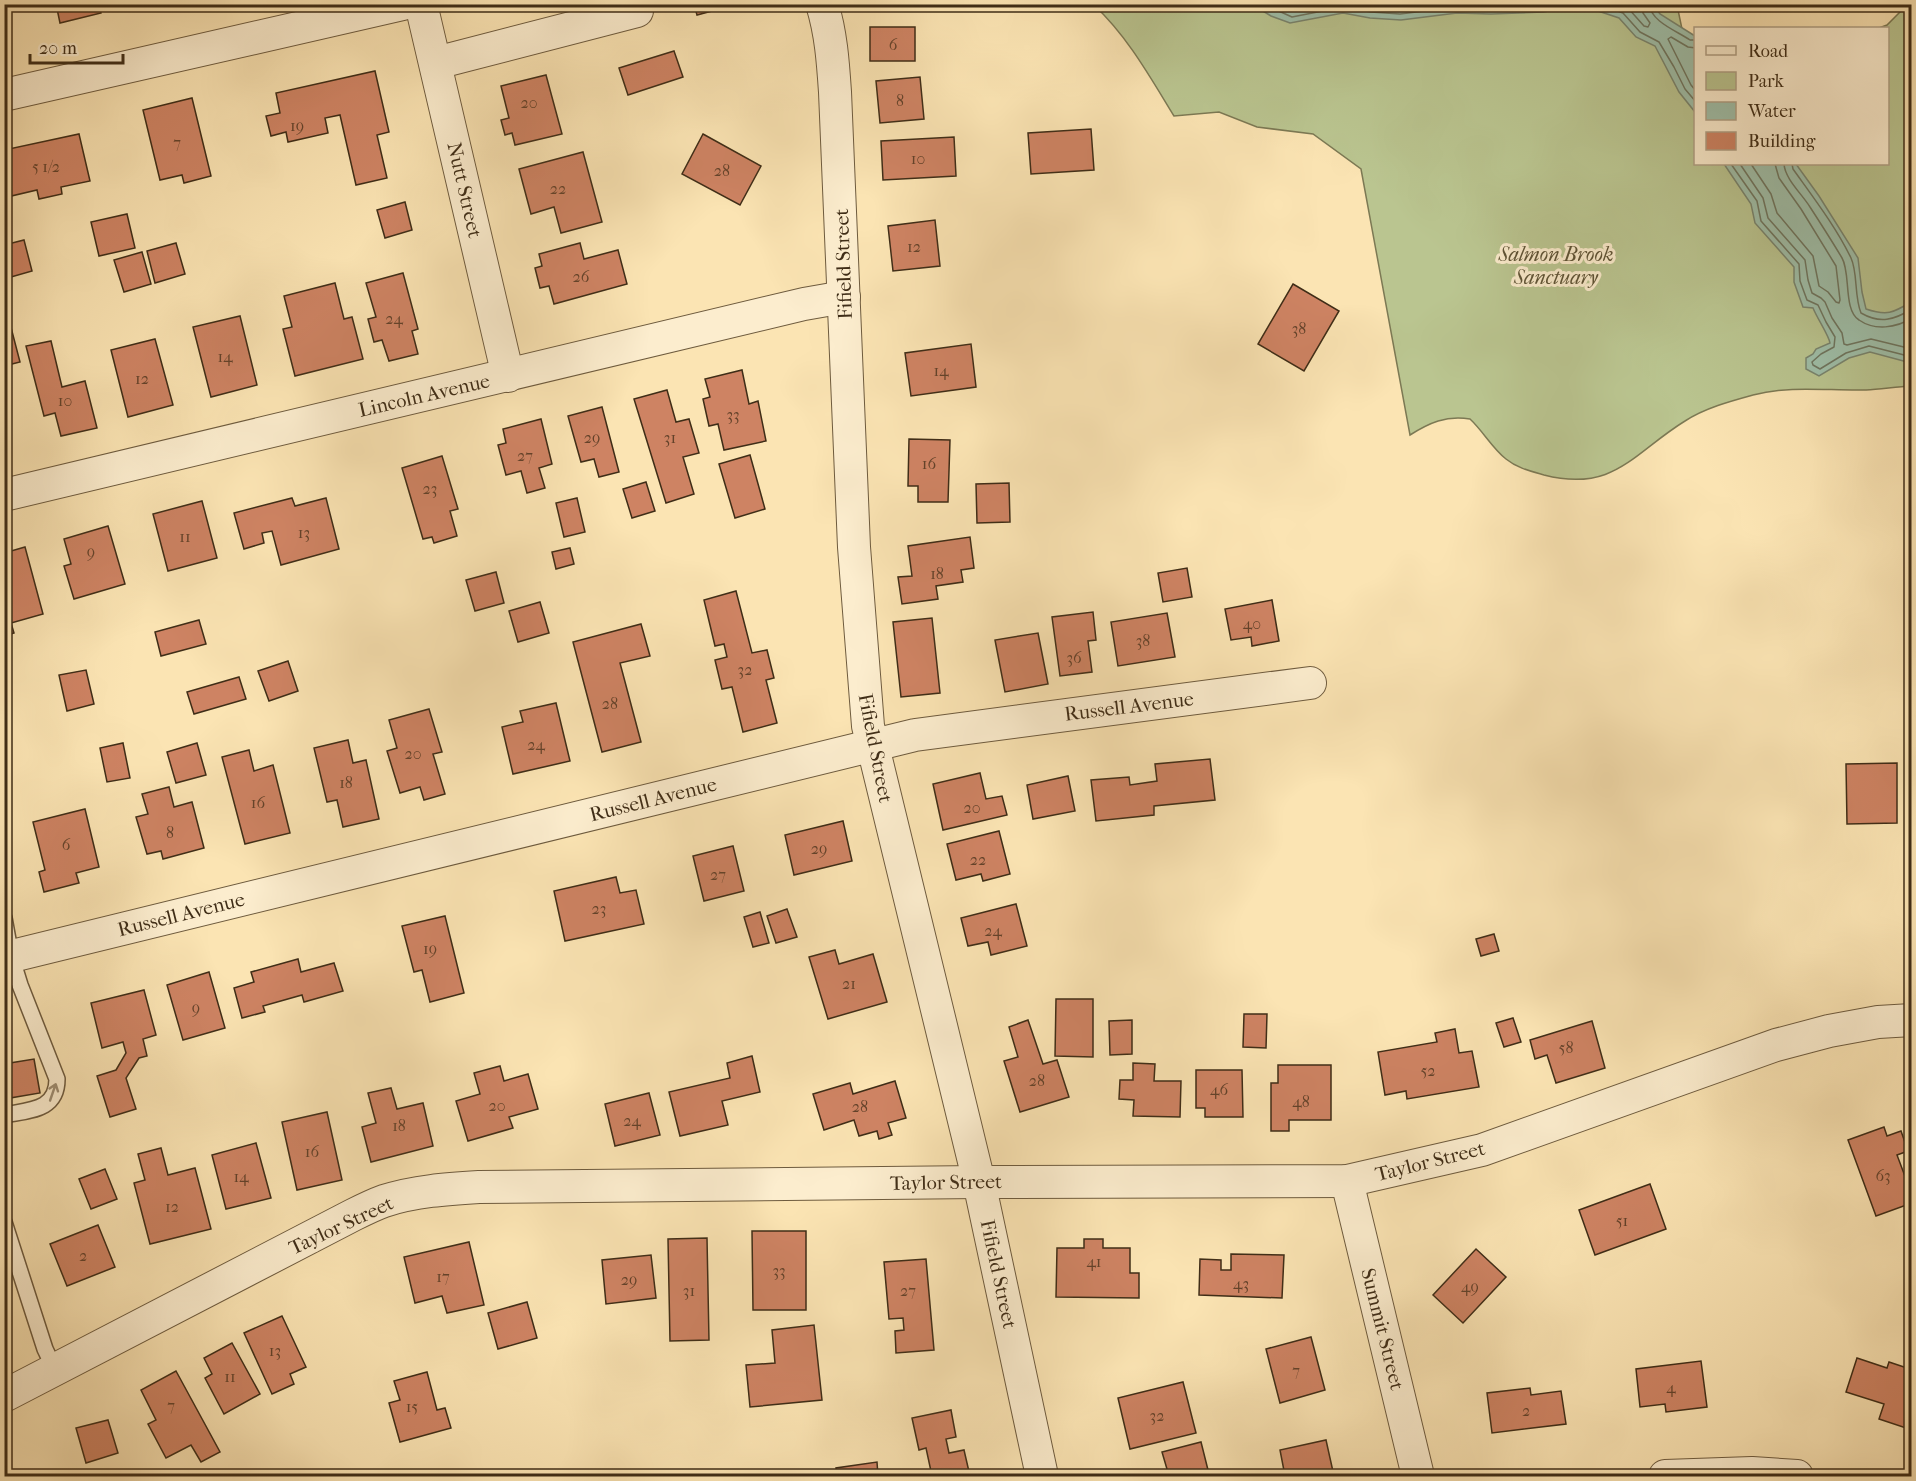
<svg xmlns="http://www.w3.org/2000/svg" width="1916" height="1481" font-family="'IM FELL French Canon',serif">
  <rect width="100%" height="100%" fill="#fbe4b3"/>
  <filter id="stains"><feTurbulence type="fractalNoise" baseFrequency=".00333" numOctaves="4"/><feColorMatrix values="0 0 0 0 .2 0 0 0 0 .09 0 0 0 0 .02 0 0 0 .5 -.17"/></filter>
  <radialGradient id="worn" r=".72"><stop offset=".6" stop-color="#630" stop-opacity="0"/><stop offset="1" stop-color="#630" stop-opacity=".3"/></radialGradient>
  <path fill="#bac590" stroke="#7c7954" stroke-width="1.5" d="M1094 5H1677L1682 29 1695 38 1696 164H1888V28H1879L1887 25 1902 10H1911V386C1896 387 1881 389 1866 390 1828 391 1791 385 1753 395 1731 401 1705 408 1685 421 1633 453 1614 493 1544 475 1530 471 1517 468 1506 459 1492 448 1483 431 1470 419 1446 415 1429 423 1410 435L1361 169 1313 134 1257 127 1219 112 1174 116C1150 77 1128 37 1094 5Z"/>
  <g fill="#9fbfa9" stroke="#79856f" stroke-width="1.5">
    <polygon points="1253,5 1653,5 1660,14 1695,36 1695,112 1679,92 1655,46 1636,37 1619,18 1598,11 1573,7 1543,12 1491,14 1457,13 1401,20 1370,18 1343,13 1290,23 1271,16"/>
    <path d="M1724 164H1796L1819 196 1858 258 1862 292 1866 309C1887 316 1893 313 1911 302V363L1870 352 1849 358 1819 376 1806 369V358L1813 354 1816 349 1830 343C1829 336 1817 318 1813 308L1803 307 1794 282V267L1755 223 1751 204Z"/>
  </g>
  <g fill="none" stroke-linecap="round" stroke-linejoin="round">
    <g stroke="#6f7660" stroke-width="1.5">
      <polyline points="1263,4 1292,17 1343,7 1371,12 1400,14 1457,7 1491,8 1552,4"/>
      <polyline points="1598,4 1623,13 1640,32 1659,42 1674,67 1685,89 1696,102"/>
      <polyline points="1621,4 1628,8 1644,26 1648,27 1650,23 1643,13 1641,4"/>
      <path d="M1649 4C1651 22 1677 31 1690 40H1696"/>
      <polyline points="1696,48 1688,47 1671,37 1668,39 1691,85 1696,91"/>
      <polyline points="1731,164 1757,201 1761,221 1799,264 1800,281 1807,300 1818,305 1826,322 1835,337 1834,347 1821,354 1812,362 1813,365 1820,369 1846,353 1869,346 1912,357"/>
      <polyline points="1740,164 1763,198 1768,218 1805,260 1808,280 1812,293 1821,298 1825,302 1832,318 1842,333 1844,344 1847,345 1871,339 1912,349"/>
      <polyline points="1751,164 1771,194 1777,213 1813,256 1819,286 1828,292 1836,302 1839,303 1840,300 1836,266 1801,209 1779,178 1775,164"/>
      <path d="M1784 164C1785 179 1802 194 1810 207 1821 224 1832 241 1842 258 1851 273 1843 310 1859 320 1875 331 1896 328 1912 318"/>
      <path d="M1792 164 1793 169C1813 197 1836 227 1851 258 1858 273 1854 296 1861 313 1880 324 1894 320 1912 309"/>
    </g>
  </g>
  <g fill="#ce8363" stroke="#3f2d17" stroke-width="1.5">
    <polygon points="56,4 99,4 101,13 60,23"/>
    <polygon points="694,4 738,4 697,15"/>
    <rect x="870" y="27" width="45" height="34"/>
    <polygon points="674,51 683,77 628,95 619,68"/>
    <polygon points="375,71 389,132 377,135 387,178 356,185 340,115 325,118 328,133 288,142 286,132 271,136 266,116 280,113 276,93"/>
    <polygon points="546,75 562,134 515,145 512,133 505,135 501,120 509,118 501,86"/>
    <polygon points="920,77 924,119 880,123 876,81"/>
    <polygon points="192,98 211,176 184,183 182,175 160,180 143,110"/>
    <polygon points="1091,129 1094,170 1031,174 1028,133"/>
    <polygon points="79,134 90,181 61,187 62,194 39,199 37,190 7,197 4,187 4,150"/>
    <polygon points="703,134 761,166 740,205 682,174"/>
    <polygon points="954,137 956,176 883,180 881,141"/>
    <polygon points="583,152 602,222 561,233 554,207 531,214 519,169"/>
    <polygon points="405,202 412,230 385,238 377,210"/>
    <polygon points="127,214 135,248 99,256 91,222"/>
    <polygon points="935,220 940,266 893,271 888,226"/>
    <polygon points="24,240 32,271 4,279 4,245"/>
    <polygon points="176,243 185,274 155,283 147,251"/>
    <polygon points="580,243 584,259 618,250 627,284 554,304 549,286 540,288 535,268 542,266 539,254"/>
    <polygon points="142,252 151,284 124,292 114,260"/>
    <polygon points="403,273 418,329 412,331 418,354 389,361 382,340 374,342 368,319 376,317 366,283"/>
    <polygon points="335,283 344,319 352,317 363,359 295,376 283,329 292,327 284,296"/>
    <polygon points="1293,284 1339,311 1304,371 1258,344"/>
    <polygon points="8,316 20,362 4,366 4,317"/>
    <polygon points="240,316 257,385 211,397 193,327"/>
    <polygon points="155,339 173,405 128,417 111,350"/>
    <polygon points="51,341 62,387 85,381 97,428 61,436 55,413 44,416 26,346"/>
    <polygon points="971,344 976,387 911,396 905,353"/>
    <polygon points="742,370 749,404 758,401 766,441 724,450 718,424 709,426 703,399 710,397 705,379"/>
    <polygon points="667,390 676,422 689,419 699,453 683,457 694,494 666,503 634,399"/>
    <polygon points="602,407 619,472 599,477 594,459 581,462 568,416"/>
    <polygon points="541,419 552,464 539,468 545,488 527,493 521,471 506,475 498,445 506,443 503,429"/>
    <polygon points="909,439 950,440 948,502 918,502 918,486 908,486"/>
    <polygon points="750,455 765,509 735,518 719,464"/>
    <polygon points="442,456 458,509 450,511 457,536 434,543 432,537 423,539 402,468"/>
    <polygon points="646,482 655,511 632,518 623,489"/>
    <polygon points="1009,483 1010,522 977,523 976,484"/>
    <polygon points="292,498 295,506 326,498 339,549 281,565 272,531 262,533 264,543 244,549 234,513"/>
    <polygon points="577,498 585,532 564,537 556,503"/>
    <polygon points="202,501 217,558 168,571 153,514"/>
    <polygon points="108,526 125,584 74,599 64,566 71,564 64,539"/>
    <polygon points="970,537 974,568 961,570 963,582 936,586 938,599 902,604 898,577 912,576 908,546"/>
    <polygon points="25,547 43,614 11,623 14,633 4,636 4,553"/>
    <polygon points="570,548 574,564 556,569 552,552"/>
    <polygon points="1187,568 1192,597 1163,602 1158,573"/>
    <polygon points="496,572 504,603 475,611 466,580"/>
    <polygon points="736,591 752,653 767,650 774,678 766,680 777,723 743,732 732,687 722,689 715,660 727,657 724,644 715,646 704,600"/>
    <polygon points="1272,600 1279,641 1252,646 1251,637 1231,640 1225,609"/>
    <polygon points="540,602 549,633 518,642 509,611"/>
    <polygon points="1093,612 1096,640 1088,641 1092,672 1060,676 1052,617"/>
    <polygon points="1167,613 1175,657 1118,666 1111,622"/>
    <polygon points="932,618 940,693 901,697 893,622"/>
    <polygon points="199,620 206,644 161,656 155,632"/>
    <polygon points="641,624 650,656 620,663 641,742 602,752 573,642"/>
    <polygon points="1038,633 1048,684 1005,692 995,640"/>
    <polygon points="288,661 298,691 269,701 258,671"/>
    <polygon points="86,670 94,704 67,711 59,675"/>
    <polygon points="239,677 246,699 194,714 187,692"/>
    <polygon points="556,703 570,761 513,774 502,727 523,722 520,711"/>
    <polygon points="429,709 442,752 433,754 445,794 424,800 420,787 400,793 387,751 397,748 389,720"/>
    <polygon points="348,740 353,763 366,760 379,819 343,827 337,800 327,802 314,748"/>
    <polygon points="123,743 130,778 107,782 100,748"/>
    <polygon points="197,743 206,775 176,783 167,752"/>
    <polygon points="249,750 254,771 273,765 290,833 245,844 222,757"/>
    <polygon points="1210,759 1215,800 1154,806 1154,815 1096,821 1091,780 1129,777 1130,785 1157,781 1155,764"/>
    <polygon points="1897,763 1897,823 1847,824 1846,764"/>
    <polygon points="980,773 986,799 1002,796 1007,815 943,830 933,784"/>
    <polygon points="1068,776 1075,811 1033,819 1027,785"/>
    <polygon points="169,787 174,807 192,802 204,848 163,859 161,851 147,854 136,817 148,814 142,794"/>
    <polygon points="85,809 99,867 76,873 79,883 44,892 39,872 45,870 33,822"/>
    <polygon points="843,821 852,861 794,875 785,835"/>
    <polygon points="999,831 1010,874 983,881 981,874 956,880 947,844"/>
    <polygon points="733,846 744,891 704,901 693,856"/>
    <polygon points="616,877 620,893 636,890 644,924 565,941 554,891"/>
    <polygon points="1016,904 1027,946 991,955 988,942 968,946 961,918"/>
    <polygon points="787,909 797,937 776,943 767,916"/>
    <polygon points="760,912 769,943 753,947 744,917"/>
    <polygon points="445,916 464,993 430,1002 422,970 414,972 402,926"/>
    <polygon points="1494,934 1499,951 1481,956 1476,939"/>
    <polygon points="835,950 839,964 873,954 887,1002 828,1019 809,957"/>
    <polygon points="298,959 301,972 334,963 343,991 304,1002 302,995 263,1006 265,1012 242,1018 234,988 254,982 251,972"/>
    <polygon points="209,972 225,1028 183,1040 167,985"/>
    <polygon points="144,990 156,1035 143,1039 147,1056 139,1058 126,1078 136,1109 110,1117 97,1076 116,1070 126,1053 123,1042 102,1048 91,1003"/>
    <polygon points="1056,999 1093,999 1093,1057 1055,1056"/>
    <polygon points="1244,1014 1267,1014 1266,1048 1243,1047"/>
    <polygon points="1513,1018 1521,1042 1504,1047 1496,1023"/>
    <polygon points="1028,1020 1043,1064 1057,1060 1069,1097 1020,1112 1004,1061 1018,1057 1009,1027"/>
    <polygon points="1132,1020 1132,1054 1110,1055 1109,1021"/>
    <polygon points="1592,1021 1605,1068 1556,1083 1547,1055 1535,1059 1530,1040"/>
    <polygon points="1455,1029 1459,1053 1472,1051 1479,1087 1407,1099 1406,1091 1385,1095 1378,1052 1437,1042 1435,1033"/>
    <polygon points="752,1056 760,1092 722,1101 728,1125 680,1136 669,1092 730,1078 727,1063"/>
    <polygon points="34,1059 40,1093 4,1099 4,1064"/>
    <polygon points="1133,1063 1155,1064 1154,1081 1181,1081 1180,1117 1133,1116 1134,1100 1119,1099 1120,1080 1133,1080"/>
    <polygon points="1278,1065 1331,1065 1331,1120 1289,1120 1289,1131 1271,1131 1271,1083 1278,1083"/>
    <polygon points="500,1066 504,1081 528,1074 538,1109 509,1117 513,1128 468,1141 456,1101 480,1094 474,1073"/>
    <polygon points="1196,1070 1242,1070 1243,1117 1205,1117 1205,1108 1196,1108"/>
    <polygon points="895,1081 906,1118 888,1123 892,1135 879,1139 877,1131 859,1136 854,1120 824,1130 813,1094 850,1083 853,1094"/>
    <polygon points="391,1088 397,1109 423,1103 433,1146 371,1162 362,1127 376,1123 368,1093"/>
    <polygon points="649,1093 660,1135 615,1146 605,1104"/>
    <polygon points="327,1112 342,1180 297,1190 282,1122"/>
    <polygon points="1884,1127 1887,1136 1901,1131 1908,1151 1897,1155 1912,1195 1912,1203 1876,1216 1848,1140"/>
    <polygon points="256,1143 271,1198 226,1209 212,1155"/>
    <polygon points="161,1148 168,1175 195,1168 211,1229 150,1244 134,1183 145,1180 138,1154"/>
    <polygon points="105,1169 117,1199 91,1209 79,1179"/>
    <polygon points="1650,1184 1666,1229 1595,1255 1579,1210"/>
    <polygon points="98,1225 115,1267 67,1286 50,1244"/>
    <polygon points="752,1231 806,1231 806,1310 753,1310"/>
    <polygon points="707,1238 709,1340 670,1341 668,1239"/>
    <polygon points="1084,1239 1103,1239 1103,1248 1130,1248 1130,1273 1139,1273 1139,1298 1056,1297 1057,1248 1084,1248"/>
    <polygon points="469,1242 484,1305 447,1313 442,1296 415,1303 404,1257"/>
    <polygon points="1476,1249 1506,1277 1463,1323 1433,1295"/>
    <polygon points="1231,1254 1284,1255 1282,1298 1199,1295 1200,1259 1221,1260 1221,1270 1231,1270"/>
    <polygon points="651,1255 656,1298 606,1304 602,1260"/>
    <polygon points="926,1259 934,1350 896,1353 895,1331 904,1330 903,1318 889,1319 884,1262"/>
    <polygon points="4,1281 11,1307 4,1309"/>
    <polygon points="527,1302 537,1338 498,1349 488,1313"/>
    <polygon points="282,1316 306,1367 290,1374 294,1384 272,1394 244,1333"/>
    <polygon points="814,1325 822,1400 750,1407 746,1365 775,1363 772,1330"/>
    <polygon points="1311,1337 1325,1390 1280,1403 1266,1349"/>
    <polygon points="232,1343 260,1394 224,1414 205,1378 212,1374 204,1358"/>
    <polygon points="1857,1358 1887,1368 1889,1362 1910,1369 1905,1386 1912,1388 1912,1430 1879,1419 1884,1404 1846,1392"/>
    <polygon points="1701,1361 1707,1407 1666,1412 1665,1404 1640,1407 1636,1369"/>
    <polygon points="176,1371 220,1452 201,1462 191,1445 166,1458 148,1424 156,1420 141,1390"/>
    <polygon points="427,1372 437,1410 445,1408 451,1428 400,1442 389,1403 400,1400 394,1381"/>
    <polygon points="1183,1382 1196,1433 1130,1449 1118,1398"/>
    <polygon points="1530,1388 1531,1395 1561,1391 1566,1424 1492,1433 1487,1393"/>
    <polygon points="951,1410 956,1437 946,1439 949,1453 964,1450 970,1476 932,1476 926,1448 919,1450 912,1418"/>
    <polygon points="108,1420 118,1453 86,1463 76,1428"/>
    <polygon points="1326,1440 1334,1476 1285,1476 1280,1450"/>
    <polygon points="1201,1442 1209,1474 1200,1476 1169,1476 1162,1452"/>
    <polygon points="877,1462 878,1476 837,1476 836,1468"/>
    <polygon points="65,1471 67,1476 48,1476"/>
    <polygon points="763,1474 763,1476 730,1476"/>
  </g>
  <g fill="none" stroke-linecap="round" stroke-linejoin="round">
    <defs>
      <g id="lane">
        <path d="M4 918 11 956 20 985 57 1079C57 1111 29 1110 4 1115"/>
        <polyline points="4,1222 45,1349 55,1370"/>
      </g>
      <g id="street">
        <polyline points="421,4 508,376"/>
        <path d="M822 4C831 33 833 62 835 92L854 547 868 726 979 1182 1042 1476"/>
        <polyline points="436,63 637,11"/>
        <polyline points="4,95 403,4"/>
        <path d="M4 495C271 430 538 369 804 304L844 297"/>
        <polyline points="4,958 915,735 1310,683"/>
        <polyline points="1347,1181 1418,1476"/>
        <path d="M4 1396 353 1215C363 1210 373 1205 384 1201 415 1191 447 1189 479 1187L979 1182 1347 1181 1482 1150 1776 1045 1829 1031 1878 1022 1912 1020"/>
        <polyline points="1665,1476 1752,1473 1797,1476"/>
      </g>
    </defs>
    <use href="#lane" stroke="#6e5b3e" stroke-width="18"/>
    <use href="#street" stroke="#6e5b3e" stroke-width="34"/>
    <use href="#lane" stroke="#fcedce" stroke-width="15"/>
    <use href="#street" stroke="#fcedce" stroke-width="32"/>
  </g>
  <defs><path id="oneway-shaft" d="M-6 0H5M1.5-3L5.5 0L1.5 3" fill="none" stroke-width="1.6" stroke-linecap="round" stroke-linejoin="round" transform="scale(1.5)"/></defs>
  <use stroke="#9e8d72" href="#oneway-shaft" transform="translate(53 1092) rotate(-71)"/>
  <g text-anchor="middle" stroke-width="6" stroke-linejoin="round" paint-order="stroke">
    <g font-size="16" fill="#63422a">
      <text x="893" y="50">6</text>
      <text x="900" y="106">8</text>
      <text x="529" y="108">20</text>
      <text x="297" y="131">19</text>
      <text x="177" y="148">7</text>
      <text x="918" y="164">10</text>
      <text x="46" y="172">5 1/2</text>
      <text x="722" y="176">28</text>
      <text x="558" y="194">22</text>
      <text x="914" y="252">12</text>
      <text x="581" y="282">26</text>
      <text x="394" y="324">24</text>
      <text x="1299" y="334">38</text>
      <text x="225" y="362">14</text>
      <text x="941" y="376">14</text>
      <text x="142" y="384">12</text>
      <text x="65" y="406">10</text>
      <text x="733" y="420">33</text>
      <text x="592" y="443">29</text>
      <text x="670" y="443">31</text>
      <text x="525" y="461">27</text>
      <text x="929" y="469">16</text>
      <text x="430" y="494">23</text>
      <text x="304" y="538">13</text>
      <text x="185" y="542">11</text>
      <text x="91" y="557">9</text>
      <text x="937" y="579">18</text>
      <text x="1252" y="629">40</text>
      <text x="1143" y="646">38</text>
      <text x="1074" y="663">36</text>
      <text x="745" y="675">32</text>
      <text x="610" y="709">28</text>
      <text x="536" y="750">24</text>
      <text x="413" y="759">20</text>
      <text x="346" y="788">18</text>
      <text x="258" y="808">16</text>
      <text x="972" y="813">20</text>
      <text x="170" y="838">8</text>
      <text x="66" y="850">6</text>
      <text x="819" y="854">29</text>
      <text x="978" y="865">22</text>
      <text x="718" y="880">27</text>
      <text x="599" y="914">23</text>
      <text x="993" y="936">24</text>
      <text x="430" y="954">19</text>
      <text x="849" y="989">21</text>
      <text x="196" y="1013">9</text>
      <text x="1566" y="1053">58</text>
      <text x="1428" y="1076">52</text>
      <text x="1037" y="1086">28</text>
      <text x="1219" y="1095">46</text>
      <text x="1301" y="1107">48</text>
      <text x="497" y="1111">20</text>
      <text x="860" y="1112">28</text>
      <text x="632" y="1126">24</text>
      <text x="399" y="1131">18</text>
      <text x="312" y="1157">16</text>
      <text x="1883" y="1181">63</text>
      <text x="241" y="1182">14</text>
      <text x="172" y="1212">12</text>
      <text x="1622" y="1226">51</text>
      <text x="83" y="1261">2</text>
      <text x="1094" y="1267">41</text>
      <text x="779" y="1276">33</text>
      <text x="443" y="1282">17</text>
      <text x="629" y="1285">29</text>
      <text x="1241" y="1289">43</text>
      <text x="1470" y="1292">49</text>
      <text x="689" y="1296">31</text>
      <text x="908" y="1296">27</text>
      <text x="275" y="1356">13</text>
      <text x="1296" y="1376">7</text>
      <text x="230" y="1382">11</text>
      <text x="1671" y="1393">4</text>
      <text x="171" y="1411">7</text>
      <text x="412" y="1412">15</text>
      <text x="1526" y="1416">2</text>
      <text x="1157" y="1421">32</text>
    </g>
    <g font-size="20" fill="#3f2d17" stroke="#fcedce">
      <text transform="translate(465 190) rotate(77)" y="7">Nutt Street</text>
      <text transform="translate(843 264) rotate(-92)" y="7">Fifield Street</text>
      <text transform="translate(424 395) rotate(-13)" y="7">Lincoln Avenue</text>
      <text transform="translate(1129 706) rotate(-7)" y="7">Russell Avenue</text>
      <text transform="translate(876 748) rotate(79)" y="7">Fifield Street</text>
      <text transform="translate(653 799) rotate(-14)" y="7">Russell Avenue</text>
      <text transform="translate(181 914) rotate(-14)" y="7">Russell Avenue</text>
      <text transform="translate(1430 1161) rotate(-14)" y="7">Taylor Street</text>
      <text transform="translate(946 1182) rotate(-1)" y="7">Taylor Street</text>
      <text transform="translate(341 1225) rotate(-25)" y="7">Taylor Street</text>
      <text transform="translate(999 1274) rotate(78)" y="7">Fifield Street</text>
      <text transform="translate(1383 1329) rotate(76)" y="7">Summit Street</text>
    </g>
    <g font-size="20" font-style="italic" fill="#5e5335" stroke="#fcedce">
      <text x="1556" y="261">Salmon Brook<tspan x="1556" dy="23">Sanctuary</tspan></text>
    </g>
  </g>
  <rect width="1916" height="1481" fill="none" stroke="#fbe4b3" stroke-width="24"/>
  <rect x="6" y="6" width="1904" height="1469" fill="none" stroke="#3f2d17" stroke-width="3"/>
  <rect x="12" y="12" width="1892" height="1457" fill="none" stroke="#3f2d17" stroke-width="1.5"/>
  <rect x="1694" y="27" width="195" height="138" fill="#fcedce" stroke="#b0a085" stroke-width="1.5"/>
  <rect x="1706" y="46" width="30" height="9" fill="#fcedce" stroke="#b0a085" stroke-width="1.5"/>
  <text x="1748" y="57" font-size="18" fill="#3f2d17">Road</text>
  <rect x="1706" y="72" width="30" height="18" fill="#bac590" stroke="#b0a085" stroke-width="1.5"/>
  <text x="1748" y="87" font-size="18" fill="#3f2d17">Park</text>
  <rect x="1706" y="102" width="30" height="18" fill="#9fbfa9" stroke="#b0a085" stroke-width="1.5"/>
  <text x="1748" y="117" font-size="18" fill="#3f2d17">Water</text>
  <rect x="1706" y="132" width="30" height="18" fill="#ce8363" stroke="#b0a085" stroke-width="1.5"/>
  <text x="1748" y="147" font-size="18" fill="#3f2d17">Building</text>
  <path d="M30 54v9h93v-9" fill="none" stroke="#3f2d17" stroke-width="3"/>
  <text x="39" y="54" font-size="18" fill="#3f2d17" stroke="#fcedce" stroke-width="4.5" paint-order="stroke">20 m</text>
  <rect width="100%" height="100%" filter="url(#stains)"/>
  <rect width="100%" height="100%" fill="url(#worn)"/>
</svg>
